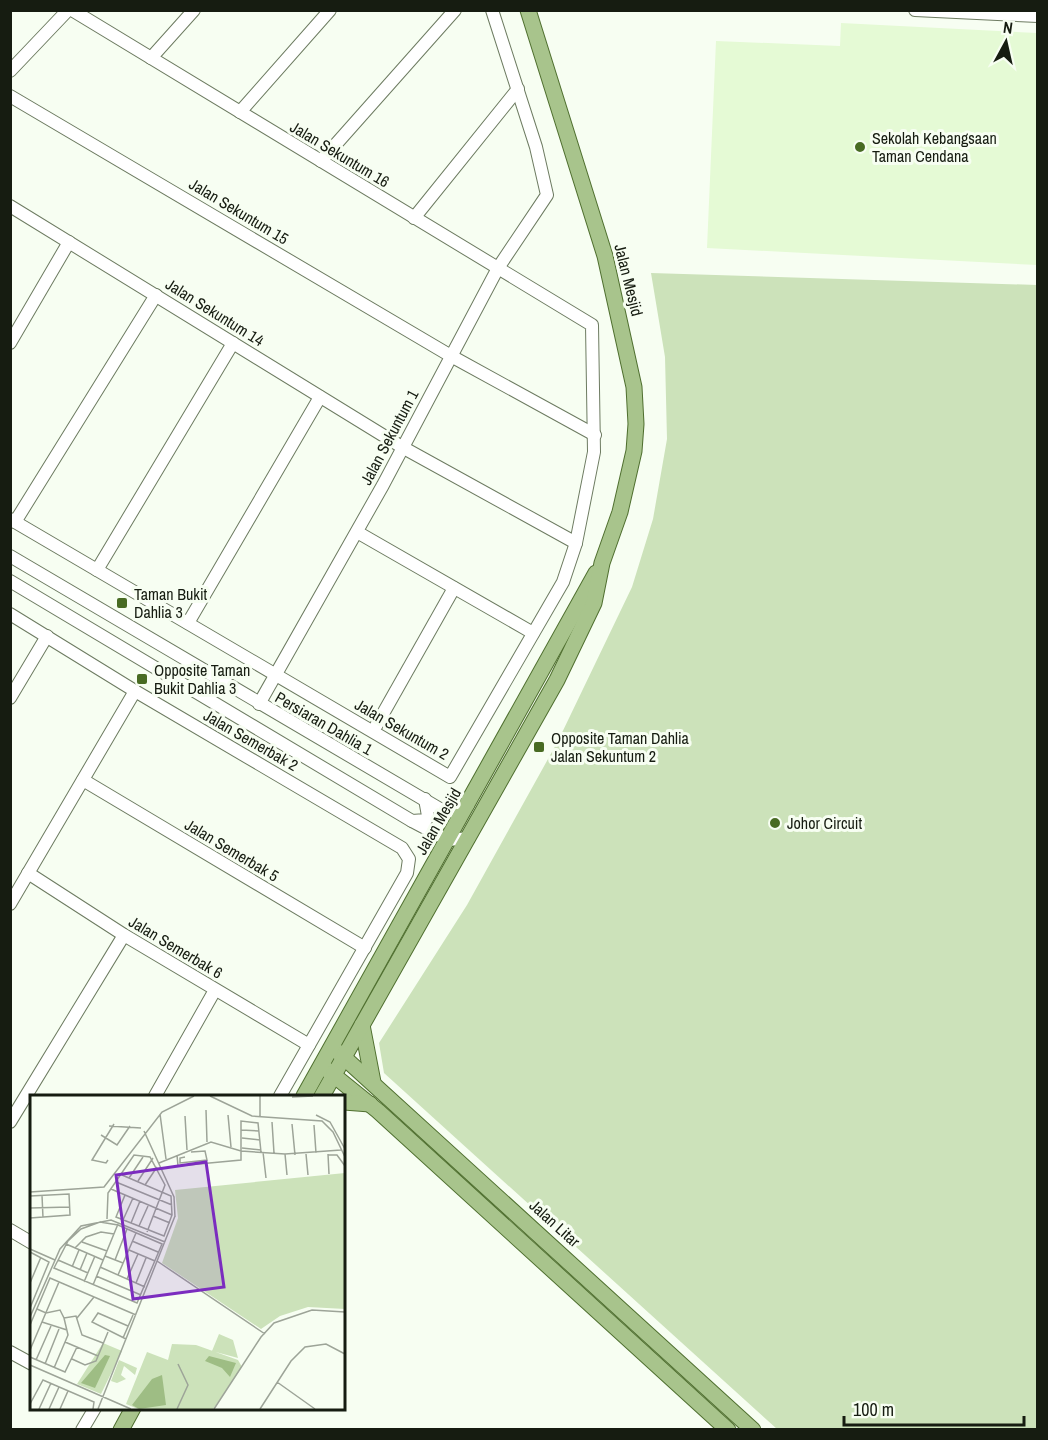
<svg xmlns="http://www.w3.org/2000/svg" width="1048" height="1440" font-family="'Archivo Narrow',sans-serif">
  <rect width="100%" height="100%" fill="#f7fef2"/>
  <polygon fill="#e5fad5" points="841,23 1037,33 1037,265 707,248 716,41 840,46"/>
  <polygon fill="#cce2ba" points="651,273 1037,285 1037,1429 777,1429 384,1073 379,1043 467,905 558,741 632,587 653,519 667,439 665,357"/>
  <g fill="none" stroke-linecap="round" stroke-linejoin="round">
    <defs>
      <g id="minor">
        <polyline points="915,10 1038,16"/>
        <polyline points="151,58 194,10"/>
        <polyline points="10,71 68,10"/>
        <polyline points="10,96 451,356 595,435"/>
        <polyline points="240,112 330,10"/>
        <polyline points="321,161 455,10"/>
        <polyline points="10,206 402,447 576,543"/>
        <polyline points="414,218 518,89"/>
        <polyline points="10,343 69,242"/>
        <polyline points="10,519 450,777 563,582 576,543 594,452 592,325 72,10"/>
        <polyline points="15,522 156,295"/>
        <polyline points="357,532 533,633"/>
        <polyline points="10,556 440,809 455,812 468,805"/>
        <polyline points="97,570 233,343"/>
        <polyline points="10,581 412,821 448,840 469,838"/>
        <polyline points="10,614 135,691 402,848 409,859 407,873 280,1096"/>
        <polyline points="188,623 320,397"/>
        <polyline points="10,698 47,636"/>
        <polyline points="259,704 383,485 498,268 547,195 536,147 492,10"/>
        <polyline points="376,726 454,588"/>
        <polyline points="83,780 365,948"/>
        <polyline points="412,821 426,820 428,816 425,799"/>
        <polyline points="28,873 124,935 309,1045"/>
        <polyline points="10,904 135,691"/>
        <polyline points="155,1096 215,990"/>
        <polyline points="10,1122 124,935"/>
        <polyline points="10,1230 32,1243"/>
        <polyline points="10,1352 32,1364"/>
        <polyline points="82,1430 95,1408"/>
      </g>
      <g id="major">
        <polyline points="362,1025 373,1082"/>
        <polyline points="338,1052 753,1430"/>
        <polyline points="326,1069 378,1111 728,1430"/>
        <polyline points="304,1096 596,573"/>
        <polyline points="322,1096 557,680 594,603 602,563 620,512 634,451 636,424 634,387 605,256 528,10"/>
        <polyline points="344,1102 370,1104"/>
        <polyline points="121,1430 133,1408"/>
      </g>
    </defs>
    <use href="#minor" stroke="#6d7b61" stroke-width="14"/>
    <use href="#major" stroke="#4f6f2f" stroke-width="17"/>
    <use href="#minor" stroke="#fff" stroke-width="12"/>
    <use href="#major" stroke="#a8c48c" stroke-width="15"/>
  </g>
  <g fill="#486b23" stroke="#f7fef2" stroke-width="2">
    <circle cx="860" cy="147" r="6"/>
    <rect x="116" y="597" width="12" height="12" rx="3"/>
    <rect x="136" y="673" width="12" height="12" rx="3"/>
    <rect x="533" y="741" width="12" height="12" rx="3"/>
    <circle cx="775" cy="823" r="6"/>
  </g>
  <g text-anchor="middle" stroke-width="6" stroke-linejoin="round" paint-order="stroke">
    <g font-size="16" fill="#161c11" stroke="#f7fef2" text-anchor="start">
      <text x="872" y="144">Sekolah Kebangsaan<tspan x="872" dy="18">Taman Cendana</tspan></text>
      <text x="134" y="600">Taman Bukit<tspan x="134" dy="18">Dahlia 3</tspan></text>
      <text x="154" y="676">Opposite Taman<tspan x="154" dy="18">Bukit Dahlia 3</tspan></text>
      <text x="551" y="744">Opposite Taman Dahlia<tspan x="551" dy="18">Jalan Sekuntum 2</tspan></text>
      <text x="787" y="829">Johor Circuit</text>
    </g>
    <g font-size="16" fill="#161c11" stroke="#f7fef2">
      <text transform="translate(340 154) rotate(31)" y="6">Jalan Sekuntum 16</text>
      <text transform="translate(239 211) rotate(31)" y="6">Jalan Sekuntum 15</text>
      <text transform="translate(629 280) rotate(76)" y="6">Jalan Mesjid</text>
      <text transform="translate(215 312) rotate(32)" y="6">Jalan Sekuntum 14</text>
      <text transform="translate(389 437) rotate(-62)" y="6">Jalan Sekuntum 1</text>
      <text transform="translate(324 723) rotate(30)" y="6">Persiaran Dahlia 1</text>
      <text transform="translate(402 729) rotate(30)" y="6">Jalan Sekuntum 2</text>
      <text transform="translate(251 740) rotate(30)" y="6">Jalan Semerbak 2</text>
      <text transform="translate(438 821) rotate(-60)" y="6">Jalan Mesjid</text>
      <text transform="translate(232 850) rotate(31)" y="6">Jalan Semerbak 5</text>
      <text transform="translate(176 947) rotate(31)" y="6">Jalan Semerbak 6</text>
      <text transform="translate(555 1223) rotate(42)" y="6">Jalan Litar</text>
    </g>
  </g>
  <g transform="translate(30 1095)">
    <rect width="315" height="315" fill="#f7fef2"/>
    <path d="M315 78V214L278 212 250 221 231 234 132 168 148 123 145 95ZM189 239 203 245 208 263 182 256ZM73 248 92 256 71 299 47 289ZM142 249 166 250 208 265 212 272 183 314H108L96 309 117 257 138 265ZM89 265 107 273 105 280 94 271 91 280 96 284 87 288 81 286Z" fill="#cce2ba"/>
    <path d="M75 260 80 261 65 293 51 288ZM179 261 206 268 200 282 192 273 175 266ZM132 280 136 310 109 314 102 310 122 284Z" fill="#9ebd84"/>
    <path fill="none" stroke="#9da498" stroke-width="1.5" d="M180 1 222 21 292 26 303 37 315 62M262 2 283 1M176 15 177 47M130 19 136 64M198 20 201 52M286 20 300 27 315 54M155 21 157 55M230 22V1M242 27 244 58M262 29 265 60M284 30 286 58M79 31 111 33M211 35 229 36M114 36 144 102 145 122M71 40 87 50 100 31M212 43 230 45M212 53 231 55M233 57 236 83M255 59 257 80M276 59 278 80M298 59 299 79M147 60 148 71 211 65V26L228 28 231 57M298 60H307L315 71M155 62 150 63V68L177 65 175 56 161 57M78 65 76 68 62 65 84 29M129 68 181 47 211 56 255 59 311 55M92 80 141 101 142 120 134 141 86 122 95 100M99 83 113 62M108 86 123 63M86 87 142 110M115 90 127 72M81 94 142 120M0 97 74 92 132 17 164 1M12 100 13 123M0 101 39 99 40 120 0 123M0 113 40 112M123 121 140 128M77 124 78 98 104 60 120 62 135 90 117 137M93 125 103 103M70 127 88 130 132 149 107 208 24 173 38 146 51 134ZM101 128 110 106M109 131 118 111M102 146 128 157M52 147 77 156M36 149 73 165M45 153 56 142 71 137 84 139M0 154 25 165M99 155 125 166M0 157 19 167 0 213M75 161 93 168M28 165 58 178M85 165 97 134M127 166 235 239M42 172 49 155M70 172 115 192M50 175 57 158M88 180 106 138M66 181 111 200M97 184 108 159M54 187 65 161M0 188 11 162M106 188 116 163M63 190 88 129M7 214 16 218 30 215 34 223 38 240 24 273M0 222 30 154 51 131 81 125 135 147M34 223 46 221 52 240 73 248M47 223 64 202M12 227 37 235M0 230 20 183 106 220M93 243 103 220M96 244 62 227 68 218 98 231M35 247 68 261M0 255 29 187M0 262 35 277 47 252M42 264 55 270 66 266 78 237M6 265 21 231M15 269 29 234M0 270 101 314M247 287 285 314M0 309 13 285 64 307 63 314M9 314 21 288M19 314 29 292M30 314 38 296M68 314 145 121M147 314 158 290 148 269M184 314 231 242 244 228 282 215 315 217M230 314 261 266 275 252 296 249 315 259"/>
    <path fill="#7b2cbf" fill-opacity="0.15" stroke="#7b2cbf" stroke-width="3" d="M176 67 194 192 103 204 86 80Z"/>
    <rect width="315" height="315" fill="none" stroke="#161c11" stroke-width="3"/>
  </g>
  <rect width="1048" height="1440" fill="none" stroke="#161c11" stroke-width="24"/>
  <g transform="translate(1006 42) rotate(8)" stroke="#f7fef2" stroke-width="4.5" paint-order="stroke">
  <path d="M0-4.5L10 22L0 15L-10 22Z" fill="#161c11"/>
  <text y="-9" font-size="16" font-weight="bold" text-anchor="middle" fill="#161c11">N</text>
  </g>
  <path d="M844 1416v9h180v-9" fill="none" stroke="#161c11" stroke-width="3"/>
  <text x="853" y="1416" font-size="18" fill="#161c11" stroke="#f7fef2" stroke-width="4.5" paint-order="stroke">100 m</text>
</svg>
